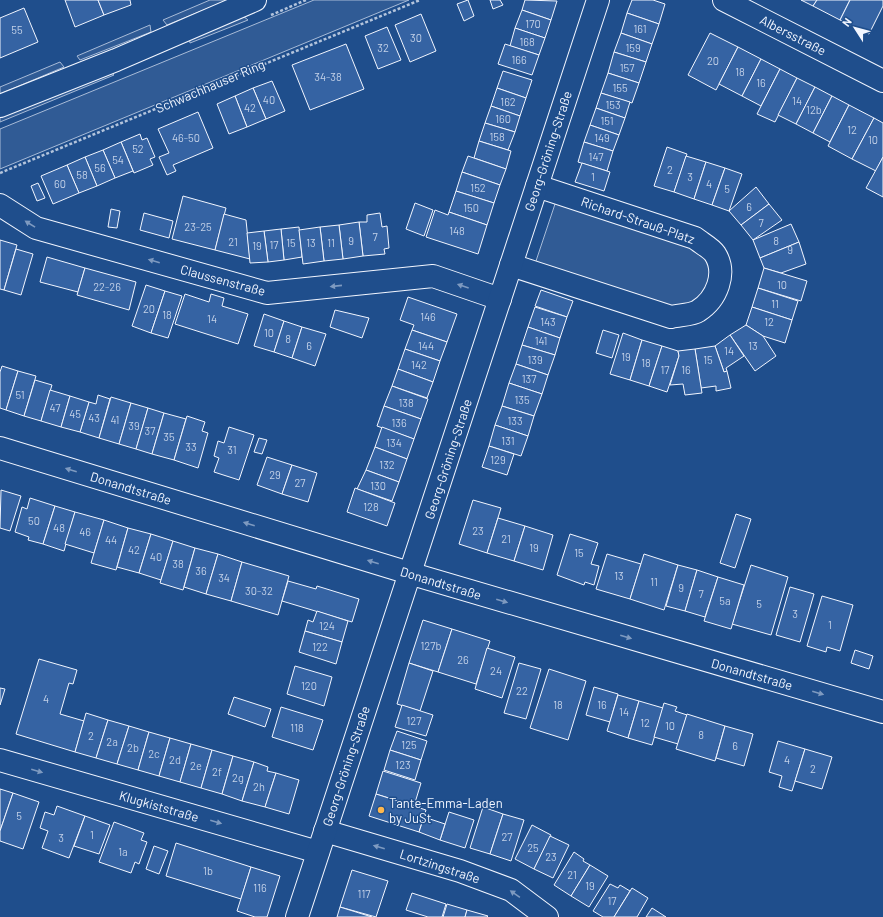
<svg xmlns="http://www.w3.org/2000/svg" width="883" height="917" font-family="Barlow,sans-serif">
  <rect width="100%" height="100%" fill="#1f4e8c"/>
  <g fill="#305b95" stroke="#a8bbd7">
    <polygon points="210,0 228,0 167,25 163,20"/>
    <polygon points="314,0 409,0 0,169 0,129"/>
    <polygon points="243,16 248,20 190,43 189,37"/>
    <polygon points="150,25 151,32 80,60 77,56"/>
    <polygon points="60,62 64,67 0,94 0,87"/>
    <polygon points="109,71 114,75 0,122 0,115"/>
    <polygon points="556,201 694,247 704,254 709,265 711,278 694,306 678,309 535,264"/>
  </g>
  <g fill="#3563a3" stroke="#f2f6ff">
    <polygon points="65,0 98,0 104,15 75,27"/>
    <polygon points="98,0 130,0 131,5 104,15"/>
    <polygon points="468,0 474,16 464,21 457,4"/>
    <polygon points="490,0 500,0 503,5 493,9"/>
    <polygon points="525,0 557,1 551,20 522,10"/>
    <polygon points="632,0 653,0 665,4 659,24 627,13"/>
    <polygon points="801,0 817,0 813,6"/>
    <polygon points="817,0 850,0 840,20 813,6"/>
    <polygon points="850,0 883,0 883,6 869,34 840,20"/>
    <polygon points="24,8 38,42 0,58 0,18"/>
    <polygon points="522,10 551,20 545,38 515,28"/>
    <polygon points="627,13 659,24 652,44 621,33"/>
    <polygon points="421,14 436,51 410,62 395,25"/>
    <polygon points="387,27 401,60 378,69 365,36"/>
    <polygon points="515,28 545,38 539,55 510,46"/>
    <polygon points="621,33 652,44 646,62 614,52"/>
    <polygon points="710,33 738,47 716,90 688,75"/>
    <polygon points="346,44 364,89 310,110 292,65"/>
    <polygon points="505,44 539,55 532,75 498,64"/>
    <polygon points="738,47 761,59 742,96 719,84"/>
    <polygon points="614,52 646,62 639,83 608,73"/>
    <polygon points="761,59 780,69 761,106 742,96"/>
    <polygon points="780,69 797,78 775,122 757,114"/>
    <polygon points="503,71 532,80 526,98 497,88"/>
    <polygon points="608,73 639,83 632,103 601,93"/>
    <polygon points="797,78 815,87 796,124 778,115"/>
    <polygon points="272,81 285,111 266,119 253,88"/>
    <polygon points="815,87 832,96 813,133 796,124"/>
    <polygon points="253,88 266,119 247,127 235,96"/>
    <polygon points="497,88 526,98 520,116 491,106"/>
    <polygon points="601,93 630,102 625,118 596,108"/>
    <polygon points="235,96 247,127 229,134 217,104"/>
    <polygon points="832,96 849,105 830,142 813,133"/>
    <polygon points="849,105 874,118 852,159 828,146"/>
    <polygon points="491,106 520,116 515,132 485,123"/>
    <polygon points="596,108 625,118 619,135 590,125"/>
    <polygon points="198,112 213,148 173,165 176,171 167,175 159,157 169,153 158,129"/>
    <polygon points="874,118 883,123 883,157 876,171 852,159"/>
    <polygon points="485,123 515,132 508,150 479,141"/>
    <polygon points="590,125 619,135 613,151 584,142"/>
    <polygon points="140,134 142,140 147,138 155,157 150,159 153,165 134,173 121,142"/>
    <polygon points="479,141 511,151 506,169 474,158"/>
    <polygon points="121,142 133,171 115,178 103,150"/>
    <polygon points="584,142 613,151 607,171 578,162"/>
    <polygon points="667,147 687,154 674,192 654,186"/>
    <polygon points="103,150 115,178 97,186 85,157"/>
    <polygon points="468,156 506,169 500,185 462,172"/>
    <polygon points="686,156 706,162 694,199 674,192"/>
    <polygon points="85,157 97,186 79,193 67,165"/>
    <polygon points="883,157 883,197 866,188"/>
    <polygon points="706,162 725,168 712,205 694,199"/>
    <polygon points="582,163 610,172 604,191 575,182"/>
    <polygon points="67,165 79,193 53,204 41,176"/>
    <polygon points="725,168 742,174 729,211 712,205"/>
    <polygon points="462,172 500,185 494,203 456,191"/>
    <polygon points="38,183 45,198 37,201 31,186"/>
    <polygon points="756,187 769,204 741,225 729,211"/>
    <polygon points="456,191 494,203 487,225 449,212"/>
    <polygon points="183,196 226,208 215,250 172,239"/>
    <polygon points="415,203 433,210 424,236 406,229"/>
    <polygon points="769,204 782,220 753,240 741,225"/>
    <polygon points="111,209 120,211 117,228 108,227"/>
    <polygon points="435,210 448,215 449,212 487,225 478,254 426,237"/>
    <polygon points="144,213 173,221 169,238 140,230"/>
    <polygon points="380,213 382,227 387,226 389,248 384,249 385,254 363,256 359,222 367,222 367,215"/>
    <polygon points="224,214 246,220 250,259 215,250"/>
    <polygon points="359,222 363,256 343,259 339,225"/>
    <polygon points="791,224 799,242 760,258 753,240"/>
    <polygon points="339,225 343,259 324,261 320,227"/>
    <polygon points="299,227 302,257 284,260 281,229"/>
    <polygon points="320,227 324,261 303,264 299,230"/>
    <polygon points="281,229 284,260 268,262 264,231"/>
    <polygon points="264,231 268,262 250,263 247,233"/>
    <polygon points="0,240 17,245 4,290 0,289"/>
    <polygon points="799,242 806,264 781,273 764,268 760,258"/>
    <polygon points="16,249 33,254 21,295 4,290"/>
    <polygon points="47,257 85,268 78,292 40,282"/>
    <polygon points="85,268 136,282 129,310 77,295"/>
    <polygon points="764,268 807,281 801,301 758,288"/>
    <polygon points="146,285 165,291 151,333 132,326"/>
    <polygon points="758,288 798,301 792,320 752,307"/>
    <polygon points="541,290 573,301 567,317 535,306"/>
    <polygon points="165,291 182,296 168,338 151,333"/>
    <polygon points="185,294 209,302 211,294 224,298 222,306 248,314 238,344 175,324"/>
    <polygon points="408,297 457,314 447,342 412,330 414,325 400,320"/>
    <polygon points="535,307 567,317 560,338 528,327"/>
    <polygon points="752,307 792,320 785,343 763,336 746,325"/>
    <polygon points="335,310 369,318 362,338 330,327"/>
    <polygon points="264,314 284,321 274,352 254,346"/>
    <polygon points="284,321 302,327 292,358 274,352"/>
    <polygon points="746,325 763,336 776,356 755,371 730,335"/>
    <polygon points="302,327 326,334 315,366 292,358"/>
    <polygon points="528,327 560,338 555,355 522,345"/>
    <polygon points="412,330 447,342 440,361 405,349"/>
    <polygon points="603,330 619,335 612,358 596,353"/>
    <polygon points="623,333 642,340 630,380 610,374"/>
    <polygon points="730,335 744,356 726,368 727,371 724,372 715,346"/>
    <polygon points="642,340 662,346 649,386 630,380"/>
    <polygon points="522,345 555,355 548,375 516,364"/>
    <polygon points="662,346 678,351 679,356 667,392 649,386"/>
    <polygon points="715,346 724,372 727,371 731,388 716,391 716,386 701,388 695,349"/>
    <polygon points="405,349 440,361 433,382 398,369"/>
    <polygon points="695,349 702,393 685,395 683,384 670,385 679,356 678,351"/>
    <polygon points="516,364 548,375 542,394 509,383"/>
    <polygon points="2,366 18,371 6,410 0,408 0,372"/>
    <polygon points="398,369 433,382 427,398 392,386"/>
    <polygon points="18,371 36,376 24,416 6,410"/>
    <polygon points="35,380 52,385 41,421 24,416"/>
    <polygon points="509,383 542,394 534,416 502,406"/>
    <polygon points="392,386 428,399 421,419 384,406"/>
    <polygon points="50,390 70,396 61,427 41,421"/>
    <polygon points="98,395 110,399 99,438 80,432 89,402 96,404"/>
    <polygon points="70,396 89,402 80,432 61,427"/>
    <polygon points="111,397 131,403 119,444 99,438"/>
    <polygon points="131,403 148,408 136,449 119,444"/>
    <polygon points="384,406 421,419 414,439 377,426"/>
    <polygon points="502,406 534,416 528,436 495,425"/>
    <polygon points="148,408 164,413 152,454 136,449"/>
    <polygon points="164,413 186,419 174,460 152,454"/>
    <polygon points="187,416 205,422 202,431 208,433 198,468 174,460"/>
    <polygon points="495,425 528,436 521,456 489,446"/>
    <polygon points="229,427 254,435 239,480 214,472 219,458 214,456 218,441 224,443"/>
    <polygon points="382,427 414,439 407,459 375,447"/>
    <polygon points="259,438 267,440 262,454 254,452"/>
    <polygon points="489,446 514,454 507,475 482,467"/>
    <polygon points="375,447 407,459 399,482 366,470"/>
    <polygon points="267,457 292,465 282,494 257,485"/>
    <polygon points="292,465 317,473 308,502 282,494"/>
    <polygon points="366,470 399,482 392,501 357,489"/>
    <polygon points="355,488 395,503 387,526 347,512"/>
    <polygon points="1,490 21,496 10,531 0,528"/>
    <polygon points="30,498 55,506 43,544 28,540 29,537 15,532 22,507 27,509"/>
    <polygon points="473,500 501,508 487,553 459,544"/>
    <polygon points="55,506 75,512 64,551 43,544"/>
    <polygon points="75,512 104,520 94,553 65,544"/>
    <polygon points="736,514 751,519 735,568 720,563"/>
    <polygon points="498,518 525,526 514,561 487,553"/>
    <polygon points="104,520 128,528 116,570 91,563"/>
    <polygon points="525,526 553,535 543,570 514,561"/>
    <polygon points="128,528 151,534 139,573 117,567"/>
    <polygon points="151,534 173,541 161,580 139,573"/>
    <polygon points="570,534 598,543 591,564 599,566 594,585 585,582 584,585 557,575"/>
    <polygon points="173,541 195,548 183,590 160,583"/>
    <polygon points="195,548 218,554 206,594 184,587"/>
    <polygon points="218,554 242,562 231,601 206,594"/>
    <polygon points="607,554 641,564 630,599 596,589"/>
    <polygon points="644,554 678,565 664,610 630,599"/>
    <polygon points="242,562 289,576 278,615 231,601"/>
    <polygon points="678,565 697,570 685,611 666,606"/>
    <polygon points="751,565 788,577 771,635 732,624"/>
    <polygon points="697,570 718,577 705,617 685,611"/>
    <polygon points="718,577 744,585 731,629 704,621"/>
    <polygon points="288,581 316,589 317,586 359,599 352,622 282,601"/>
    <polygon points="790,587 814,594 800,642 776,635"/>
    <polygon points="822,596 853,605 840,651 827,647 826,652 807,646"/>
    <polygon points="317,611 348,621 342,642 305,631 308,620 313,622"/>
    <polygon points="423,620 452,629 438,672 409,663"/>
    <polygon points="452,629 490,641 476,684 438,672"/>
    <polygon points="305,631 342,642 336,664 299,652"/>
    <polygon points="487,648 515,657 502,698 475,689"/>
    <polygon points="855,650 873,656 869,669 851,663"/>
    <polygon points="39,659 77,670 73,684 69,683 60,714 84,721 75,752 16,734"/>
    <polygon points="409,663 433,671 420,711 397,704"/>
    <polygon points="519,663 541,669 526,719 504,713"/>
    <polygon points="295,666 332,677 324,706 287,694"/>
    <polygon points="549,669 586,681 568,740 530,728"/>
    <polygon points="594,687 618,694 610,722 586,715"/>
    <polygon points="0,688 5,689 0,705"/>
    <polygon points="618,695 639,701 628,738 607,731"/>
    <polygon points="234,697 271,709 265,727 228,714"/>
    <polygon points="639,701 663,708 652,745 628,738"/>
    <polygon points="664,703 677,707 675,711 687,715 678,744 654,737"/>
    <polygon points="402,705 433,715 426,736 395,727"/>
    <polygon points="281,707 323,720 313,750 272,737"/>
    <polygon points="86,713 108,720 96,758 75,752"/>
    <polygon points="687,714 725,726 715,761 676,749"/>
    <polygon points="108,720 129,726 117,764 96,758"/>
    <polygon points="129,726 149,732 138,770 117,764"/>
    <polygon points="725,726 753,734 744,766 716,758"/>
    <polygon points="397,731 427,741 421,760 390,750"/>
    <polygon points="149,732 170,738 159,776 138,770"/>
    <polygon points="170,738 191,744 180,782 159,776"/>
    <polygon points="778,741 805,749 792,791 779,787 782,776 769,772"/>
    <polygon points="191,744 212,750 201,788 180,782"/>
    <polygon points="805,749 832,757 822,789 795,781"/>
    <polygon points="212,750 233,756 222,794 201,788"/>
    <polygon points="390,750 421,760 415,780 384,770"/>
    <polygon points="233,756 254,762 242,801 222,794"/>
    <polygon points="254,762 268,767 267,771 276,773 265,807 242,801"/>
    <polygon points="383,771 421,783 414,806 376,794"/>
    <polygon points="276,773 299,780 289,814 265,807"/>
    <polygon points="0,789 13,793 0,831"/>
    <polygon points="13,793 39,802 23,849 0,841 0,831"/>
    <polygon points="376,794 426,810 419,832 369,816"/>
    <polygon points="57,806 85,816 69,858 42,848 48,831 40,828 45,812 54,815"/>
    <polygon points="483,807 503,814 490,854 470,848"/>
    <polygon points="449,812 474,820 465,848 440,840"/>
    <polygon points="503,814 524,820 511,861 490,854"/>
    <polygon points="85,816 110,825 99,854 74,846"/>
    <polygon points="424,817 445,824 440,840 419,832"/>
    <polygon points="114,822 144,833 141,840 147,842 139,864 135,862 131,873 99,862"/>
    <polygon points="532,825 551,835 534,869 515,859"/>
    <polygon points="550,836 569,845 553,878 534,869"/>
    <polygon points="176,843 251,867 241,899 166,876"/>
    <polygon points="154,846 168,851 159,874 146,869"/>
    <polygon points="574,852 584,859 583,861 590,865 571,896 554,885"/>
    <polygon points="590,865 608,876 589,907 571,896"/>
    <polygon points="251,867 280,876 267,917 255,917 237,911"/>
    <polygon points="352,870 388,881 376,917 340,907"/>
    <polygon points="610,884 618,888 620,885 630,891 614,917 603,917 593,911"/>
    <polygon points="632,888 648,898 637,917 614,917"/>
    <polygon points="412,893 446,904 442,917 428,917 406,910"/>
    <polygon points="447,904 467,910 465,917 443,917"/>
    <polygon points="340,907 372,917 337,917"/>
    <polygon points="652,908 666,917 646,917"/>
    <polygon points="467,910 488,916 487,917 465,917"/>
  </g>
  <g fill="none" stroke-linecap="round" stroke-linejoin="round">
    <defs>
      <g id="minor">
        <polyline points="724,0 883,81"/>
        <polyline points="0,205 36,228 267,293 433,276 500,299"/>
        <path d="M511 265 671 317C679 315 692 315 698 311 717 299 727 273 715 254 711 248 701 243 695 238L537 186"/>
        <polyline points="0,448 419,576 883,712"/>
        <polyline points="0,760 318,852"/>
        <polyline points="325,831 460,871 511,890 547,917"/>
        <polyline points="297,917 598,0"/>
      </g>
      <polyline id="major" points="0,106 116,60 255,0"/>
    </defs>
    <use href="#minor" stroke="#f2f6ff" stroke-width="24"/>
    <use href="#major" stroke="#f2f6ff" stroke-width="24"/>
    <g stroke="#b3c4dc" stroke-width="2.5" stroke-dasharray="3 2" stroke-linecap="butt">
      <polyline points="271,15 306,0"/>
      <polyline points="0,173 420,0"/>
    </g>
    <use href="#minor" stroke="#1f4e8c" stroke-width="22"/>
    <use href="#major" stroke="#1f4e8c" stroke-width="22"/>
  </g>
  <defs><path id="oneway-solid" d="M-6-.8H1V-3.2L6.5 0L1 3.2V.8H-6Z"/></defs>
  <g fill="#7e9ac0">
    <use href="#oneway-solid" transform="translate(30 224) rotate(-148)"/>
    <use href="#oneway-solid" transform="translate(154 261) rotate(-164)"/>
    <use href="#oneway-solid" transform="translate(336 286) rotate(174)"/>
    <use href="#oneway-solid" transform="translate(463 286) rotate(-161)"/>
    <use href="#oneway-solid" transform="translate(71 470) rotate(-163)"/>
    <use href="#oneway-solid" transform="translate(249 524) rotate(-163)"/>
    <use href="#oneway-solid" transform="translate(373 562) rotate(-163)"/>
    <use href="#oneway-solid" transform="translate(502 601) rotate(16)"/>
    <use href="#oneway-solid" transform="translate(626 637) rotate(16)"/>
    <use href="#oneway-solid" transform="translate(818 693) rotate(16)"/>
    <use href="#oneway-solid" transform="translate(37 771) rotate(16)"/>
    <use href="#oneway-solid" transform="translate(216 822) rotate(16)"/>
    <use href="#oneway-solid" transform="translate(379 847) rotate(-164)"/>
    <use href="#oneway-solid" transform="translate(515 894) rotate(-145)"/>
  </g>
  <circle fill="#ffb74d" stroke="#1f4e8c" stroke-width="1.5" cx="381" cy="810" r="4"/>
  <g text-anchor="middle" stroke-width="3" stroke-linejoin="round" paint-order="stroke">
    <g font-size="11" fill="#c3d1e8">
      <text x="533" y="28">170</text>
      <text x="640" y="33">161</text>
      <text x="17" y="34">55</text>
      <text x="416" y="42">30</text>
      <text x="527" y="46">168</text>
      <text x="383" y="52">32</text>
      <text x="633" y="52">159</text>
      <text x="519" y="64">166</text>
      <text x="713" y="65">20</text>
      <text x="627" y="72">157</text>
      <text x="740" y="76">18</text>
      <text x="328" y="81">34-38</text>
      <text x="761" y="87">16</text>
      <text x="620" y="92">155</text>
      <text x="269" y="104">40</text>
      <text x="797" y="105">14</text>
      <text x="508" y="106">162</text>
      <text x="613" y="109">153</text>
      <text x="250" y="112">42</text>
      <text x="814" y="114">12b</text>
      <text x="503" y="123">160</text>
      <text x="607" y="125">151</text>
      <text x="852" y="134">12</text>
      <text x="497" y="141">158</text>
      <text x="186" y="142">46-50</text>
      <text x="602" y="142">149</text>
      <text x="873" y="144">10</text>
      <text x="138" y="153">52</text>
      <text x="596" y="161">147</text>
      <text x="118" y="164">54</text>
      <text x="100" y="172">56</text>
      <text x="670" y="174">2</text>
      <text x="82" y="179">58</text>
      <text x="593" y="181">1</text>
      <text x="690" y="181">3</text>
      <text x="60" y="188">60</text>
      <text x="709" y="188">4</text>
      <text x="478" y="192">152</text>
      <text x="727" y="193">5</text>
      <text x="749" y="211">6</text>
      <text x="471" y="212">150</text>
      <text x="761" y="227">7</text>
      <text x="198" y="231">23-25</text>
      <text x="457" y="235">148</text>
      <text x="375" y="241">7</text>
      <text x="351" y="245">9</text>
      <text x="776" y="245">8</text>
      <text x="233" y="246">21</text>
      <text x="291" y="247">15</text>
      <text x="311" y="247">13</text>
      <text x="331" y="247">11</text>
      <text x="274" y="249">17</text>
      <text x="257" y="250">19</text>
      <text x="790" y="254">9</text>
      <text x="782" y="289">10</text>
      <text x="107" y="291">22-26</text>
      <text x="775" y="308">11</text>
      <text x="149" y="313">20</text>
      <text x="167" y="319">18</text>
      <text x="428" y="321">146</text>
      <text x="212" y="323">14</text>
      <text x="548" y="326">143</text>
      <text x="769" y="326">12</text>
      <text x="269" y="337">10</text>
      <text x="288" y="343">8</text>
      <text x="541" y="345">141</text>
      <text x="309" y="350">6</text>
      <text x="426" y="350">144</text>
      <text x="753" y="350">13</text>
      <text x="729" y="355">14</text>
      <text x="626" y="361">19</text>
      <text x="535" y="364">139</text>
      <text x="708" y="364">15</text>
      <text x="646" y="367">18</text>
      <text x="419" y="369">142</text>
      <text x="665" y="374">17</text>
      <text x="686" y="374">16</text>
      <text x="529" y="383">137</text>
      <text x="20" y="399">51</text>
      <text x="522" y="404">135</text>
      <text x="406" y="407">138</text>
      <text x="55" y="412">47</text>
      <text x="75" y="418">45</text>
      <text x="94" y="422">43</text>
      <text x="115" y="424">41</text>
      <text x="515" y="425">133</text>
      <text x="399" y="427">136</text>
      <text x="134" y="430">39</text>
      <text x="150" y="435">37</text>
      <text x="169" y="441">35</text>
      <text x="508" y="445">131</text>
      <text x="394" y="447">134</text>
      <text x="191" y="451">33</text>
      <text x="232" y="454">31</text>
      <text x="498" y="464">129</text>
      <text x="387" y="469">132</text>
      <text x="275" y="479">29</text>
      <text x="300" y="487">27</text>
      <text x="378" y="490">130</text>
      <text x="371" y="511">128</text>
      <text x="34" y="525">50</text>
      <text x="59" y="532">48</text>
      <text x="478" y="535">23</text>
      <text x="85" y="536">46</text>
      <text x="506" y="543">21</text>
      <text x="111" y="544">44</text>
      <text x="534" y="552">19</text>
      <text x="134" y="554">42</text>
      <text x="579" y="557">15</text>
      <text x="156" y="561">40</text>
      <text x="178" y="568">38</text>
      <text x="201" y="575">36</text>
      <text x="619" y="580">13</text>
      <text x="224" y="582">34</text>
      <text x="654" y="586">11</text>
      <text x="681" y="592">9</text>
      <text x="259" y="595">30-32</text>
      <text x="701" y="598">7</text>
      <text x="725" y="605">5a</text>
      <text x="759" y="608">5</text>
      <text x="795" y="618">3</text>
      <text x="830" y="629">1</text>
      <text x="327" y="630">124</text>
      <text x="431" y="650">127b</text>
      <text x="320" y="651">122</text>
      <text x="463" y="664">26</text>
      <text x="496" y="675">24</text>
      <text x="309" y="690">120</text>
      <text x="522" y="695">22</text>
      <text x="46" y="703">4</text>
      <text x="558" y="709">18</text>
      <text x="602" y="709">16</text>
      <text x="624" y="716">14</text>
      <text x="414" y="725">127</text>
      <text x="645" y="727">12</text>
      <text x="670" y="730">10</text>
      <text x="297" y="732">118</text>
      <text x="701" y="739">8</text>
      <text x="91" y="740">2</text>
      <text x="112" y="746">2a</text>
      <text x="409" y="749">125</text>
      <text x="735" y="750">6</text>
      <text x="133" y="752">2b</text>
      <text x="154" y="758">2c</text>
      <text x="175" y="764">2d</text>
      <text x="787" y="764">4</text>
      <text x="403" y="769">123</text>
      <text x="196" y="770">2e</text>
      <text x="813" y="773">2</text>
      <text x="217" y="776">2f</text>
      <text x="238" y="782">2g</text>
      <text x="259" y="791">2h</text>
      <text x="19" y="820">5</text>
      <text x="92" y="839">1</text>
      <text x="507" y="841">27</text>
      <text x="61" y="842">3</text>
      <text x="533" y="852">25</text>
      <text x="123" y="856">1a</text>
      <text x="551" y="861">23</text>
      <text x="208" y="875">1b</text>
      <text x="572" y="879">21</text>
      <text x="590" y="890">19</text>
      <text x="260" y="892">116</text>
      <text x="364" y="898">117</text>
      <text x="612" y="905">17</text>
    </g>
    <g font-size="13" fill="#f2f6ff" stroke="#1f4e8c">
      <text transform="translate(793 35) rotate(27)" y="5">Albersstraße</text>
      <text transform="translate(210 86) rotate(-23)" y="5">Schwachhauser Ring</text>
      <text transform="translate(548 151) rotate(-72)" y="5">Georg-Gröning-Straße</text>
      <text transform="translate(638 220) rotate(19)" y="5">Richard-Strauß-Platz</text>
      <text transform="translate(223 280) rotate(15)" y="5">Claussenstraße</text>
      <text transform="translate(448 459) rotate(-72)" y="5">Georg-Gröning-Straße</text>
      <text transform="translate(131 488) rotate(17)" y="5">Donandtstraße</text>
      <text transform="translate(441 583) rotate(17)" y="5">Donandtstraße</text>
      <text transform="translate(752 674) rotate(16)" y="5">Donandtstraße</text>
      <text transform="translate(346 766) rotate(-72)" y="5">Georg-Gröning-Straße</text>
      <text transform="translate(159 806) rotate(16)" y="5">Klugkiststraße</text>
      <text transform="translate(440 866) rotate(18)" y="5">Lortzingstraße</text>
    </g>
    <g font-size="13" fill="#f2f6ff" stroke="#1f4e8c" text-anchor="start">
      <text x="389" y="808">Tante-Emma-Laden<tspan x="389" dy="15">by JuSt</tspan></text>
    </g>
  </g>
  <g transform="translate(855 28) rotate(306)" stroke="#1f4e8c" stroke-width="3" paint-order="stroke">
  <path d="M0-3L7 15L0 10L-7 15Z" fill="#f2f6ff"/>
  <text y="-6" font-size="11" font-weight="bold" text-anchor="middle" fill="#f2f6ff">N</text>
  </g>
</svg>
